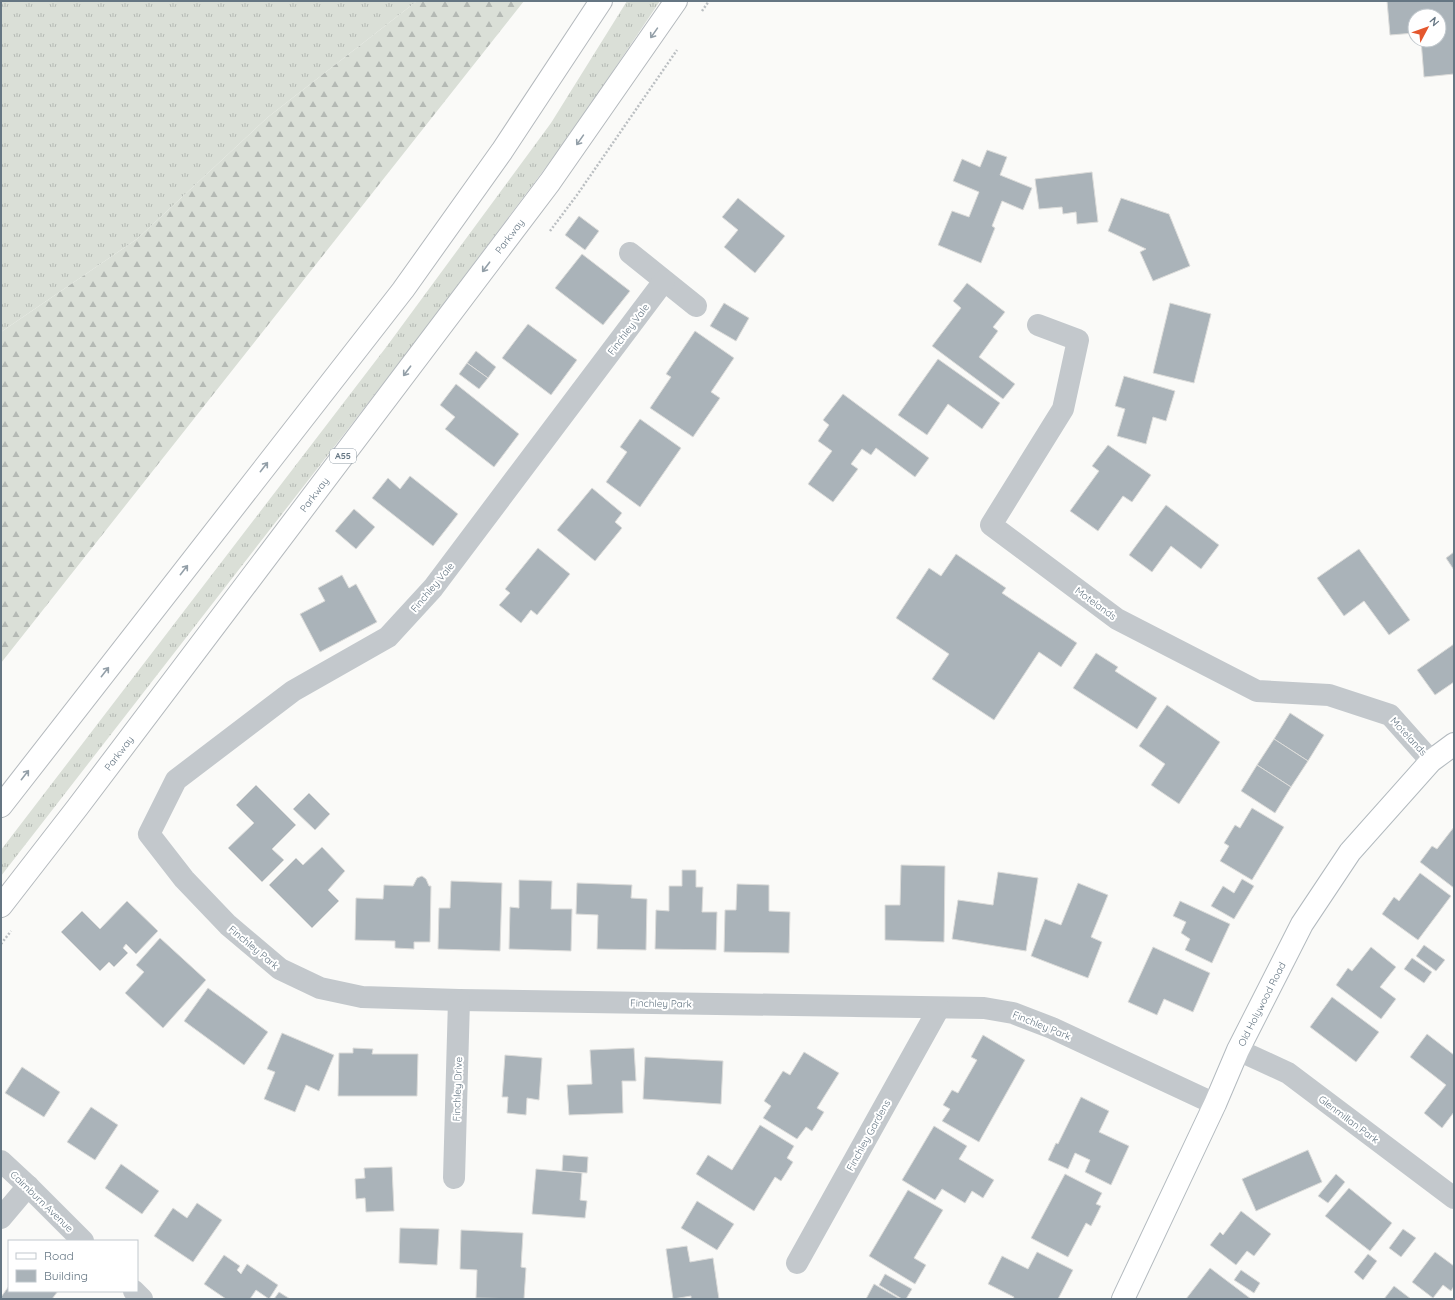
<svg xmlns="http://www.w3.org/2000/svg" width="1455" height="1300" font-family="Quicksand,sans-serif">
  <defs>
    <pattern id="grass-tufts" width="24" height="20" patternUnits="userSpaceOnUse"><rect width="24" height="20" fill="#dadfd7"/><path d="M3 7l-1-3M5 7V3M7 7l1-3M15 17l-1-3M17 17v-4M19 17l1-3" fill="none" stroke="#b4b9b4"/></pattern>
    <pattern id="forest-firs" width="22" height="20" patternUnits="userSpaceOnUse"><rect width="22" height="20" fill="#dadfd7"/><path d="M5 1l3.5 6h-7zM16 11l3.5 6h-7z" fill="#b4b9b4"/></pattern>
  </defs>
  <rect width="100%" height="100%" fill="#fafaf8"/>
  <g fill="url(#grass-tufts)">
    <polygon points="1,1 417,1 268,117 137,239 1,332"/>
    <polygon points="627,1 660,1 570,135 400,362 1,876 1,850 387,346 551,123"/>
  </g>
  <polygon fill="url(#forest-firs)" points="417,1 524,1 1,663 1,332 137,239 268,117"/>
  <g fill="#aab3b9" stroke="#dcdcda">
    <polygon points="1387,1 1454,1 1454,74 1424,77 1421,40 1439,40 1439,16 1415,16 1415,33 1390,35"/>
    <polygon points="987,150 1007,157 1000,175 1032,188 1023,210 1002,201 992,226 995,228 981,263 938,245 952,211 969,217 979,192 953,181 962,159 980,167"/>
    <polygon points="1092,172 1098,222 1077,224 1076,212 1063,214 1062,207 1039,209 1035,179"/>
    <polygon points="738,198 785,236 755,273 724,247 738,230 722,217"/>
    <polygon points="1121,198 1169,214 1190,266 1153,281 1140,252 1146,249 1108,231"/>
    <polygon points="579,216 599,231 585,250 565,235"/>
    <polygon points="582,254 630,291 603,325 555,288"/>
    <polygon points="967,283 1005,312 993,327 998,331 979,357 1015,384 1003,399 932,346 961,308 953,301"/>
    <polygon points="724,303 749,318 736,341 710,326"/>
    <polygon points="1170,303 1211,314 1194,383 1153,373"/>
    <polygon points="528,324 577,360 551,395 502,358"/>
    <polygon points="695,331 734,358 711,392 720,398 693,437 650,408 671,377 666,374"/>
    <polygon points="476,351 496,367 488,378 467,363"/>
    <polygon points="938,359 1000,403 982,429 948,404 927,435 898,415"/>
    <polygon points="467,363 488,378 479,389 459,374"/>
    <polygon points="1124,376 1175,391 1166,421 1153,417 1146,444 1117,436 1125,409 1115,406"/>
    <polygon points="456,384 519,434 494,467 445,429 455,417 440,405"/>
    <polygon points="843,394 929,458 915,477 876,448 871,455 862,449 851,464 858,469 833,502 808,484 832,451 818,441 829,425 823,420"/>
    <polygon points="640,419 681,448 640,507 606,482 627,452 620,447"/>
    <polygon points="1108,445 1151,475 1132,502 1123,496 1098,531 1070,511 1099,471 1092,466"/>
    <polygon points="410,476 458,514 433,546 372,498 388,478 400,489"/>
    <polygon points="592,488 622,513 615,522 622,528 595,561 557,530"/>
    <polygon points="1166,505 1219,545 1201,569 1171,546 1152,572 1129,555"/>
    <polygon points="354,509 375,527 356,549 335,531"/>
    <polygon points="538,548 570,574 537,615 531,610 521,623 499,605 510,593 505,589"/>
    <polygon points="1359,549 1410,620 1389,635 1364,601 1344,616 1317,578"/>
    <polygon points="1454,552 1454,570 1446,558"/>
    <polygon points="956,554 1006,588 1002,593 1077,643 1061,667 1039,652 994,720 932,679 949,654 896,618 929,568 941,576"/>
    <polygon points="342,575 349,588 356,584 377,622 320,652 300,614 325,601 318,588"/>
    <polygon points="1454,644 1454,682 1435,695 1417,670"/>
    <polygon points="1096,653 1118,667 1115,671 1157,698 1137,729 1073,688"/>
    <polygon points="1167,705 1220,742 1179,804 1151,785 1165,764 1139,746"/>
    <polygon points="1290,713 1324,735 1308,761 1274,739"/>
    <polygon points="1274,739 1308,761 1291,787 1257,765"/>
    <polygon points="1257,765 1291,787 1275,813 1241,791"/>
    <polygon points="256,785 296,825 272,849 284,860 262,882 228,848 254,823 236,805"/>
    <polygon points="309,793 330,814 315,830 293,809"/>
    <polygon points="1252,808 1284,827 1252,880 1220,861 1229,846 1224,843 1235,825 1240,828"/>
    <polygon points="1454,827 1454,888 1420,862 1432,846 1437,849"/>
    <polygon points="322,847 345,871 328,890 339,901 312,928 269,885 296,858 303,865"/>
    <polygon points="901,865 945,866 944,942 885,940 885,905 900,905"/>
    <polygon points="682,870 696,870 696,887 703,887 702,912 717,912 716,950 655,949 656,910 669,911 669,886 682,886"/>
    <polygon points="998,872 1038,878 1026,951 952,939 958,900 993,905"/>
    <polygon points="1420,873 1451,896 1418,940 1382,914 1394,897 1399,901"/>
    <polygon points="422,876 426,879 429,886 431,886 430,942 414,942 414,949 395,948 395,941 355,940 356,898 383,899 384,885 413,886 417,878"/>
    <polygon points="1242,879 1254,886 1234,919 1211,906 1223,886 1234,893"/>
    <polygon points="519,880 552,881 551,909 572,909 571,951 509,949 510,907 519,908"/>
    <polygon points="451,881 502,883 500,951 438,949 439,908 450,908"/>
    <polygon points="577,883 632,885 631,898 647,899 646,950 597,949 598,915 576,914"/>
    <polygon points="1078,883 1108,895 1091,937 1102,942 1088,978 1031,956 1045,919 1061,925"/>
    <polygon points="737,884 769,885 769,911 790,912 789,953 724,952 725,910 736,910"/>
    <polygon points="127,901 158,931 136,954 126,944 123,948 128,953 114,967 109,962 100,971 61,932 82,911 100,929"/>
    <polygon points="1180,901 1230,924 1212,963 1185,950 1190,939 1181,933 1186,922 1173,916"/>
    <polygon points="160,938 206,980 163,1028 125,993 144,972 136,965"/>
    <polygon points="1424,945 1445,960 1436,971 1416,956"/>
    <polygon points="1153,947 1210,973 1193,1012 1164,999 1157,1015 1128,1002"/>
    <polygon points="1371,947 1396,967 1380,987 1396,999 1381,1019 1336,985 1348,968 1352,971"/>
    <polygon points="1412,958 1432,972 1424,983 1404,969"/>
    <polygon points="208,988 268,1032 244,1065 184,1021"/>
    <polygon points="1332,997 1379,1032 1356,1062 1310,1027"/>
    <polygon points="282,1033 334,1055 319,1091 306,1085 295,1112 264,1099 275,1072 267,1069"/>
    <polygon points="1427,1034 1454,1055 1454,1112 1442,1128 1424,1113 1446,1085 1410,1057"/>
    <polygon points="983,1035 1025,1060 979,1142 942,1121 950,1109 943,1105 952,1090 958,1093 977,1060 971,1057"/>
    <polygon points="353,1048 373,1049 372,1054 418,1054 417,1096 338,1096 339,1053 353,1053"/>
    <polygon points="634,1048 636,1081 622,1081 623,1113 569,1115 567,1085 592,1084 590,1050"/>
    <polygon points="804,1052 839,1073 817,1108 824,1112 812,1131 806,1127 797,1139 763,1118 771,1106 764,1101 783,1071 790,1075"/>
    <polygon points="505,1055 542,1058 539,1100 527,1098 526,1115 507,1113 508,1097 502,1097"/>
    <polygon points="645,1057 723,1061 721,1104 643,1099"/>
    <polygon points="22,1067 60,1092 44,1117 5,1093"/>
    <polygon points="1081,1097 1109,1111 1099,1132 1129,1146 1111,1185 1085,1172 1090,1160 1075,1153 1068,1169 1048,1160 1056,1143 1058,1144"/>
    <polygon points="91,1107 118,1125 95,1160 67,1142"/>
    <polygon points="760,1125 794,1146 787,1158 793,1162 781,1181 775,1177 754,1211 696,1174 708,1155 732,1170"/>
    <polygon points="934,1126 967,1146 959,1159 994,1180 983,1198 972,1191 965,1203 942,1189 935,1200 902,1180"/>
    <polygon points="1308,1150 1322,1182 1256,1211 1242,1179"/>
    <polygon points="563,1155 588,1157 587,1173 562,1171"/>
    <polygon points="121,1164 159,1191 142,1214 105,1188"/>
    <polygon points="392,1167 394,1211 366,1212 365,1198 356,1199 355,1179 365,1178 364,1168"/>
    <polygon points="536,1169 582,1173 580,1200 587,1201 585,1218 532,1214"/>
    <polygon points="1065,1174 1102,1193 1096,1204 1101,1206 1091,1226 1086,1223 1068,1257 1031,1238"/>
    <polygon points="1336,1174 1345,1182 1328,1203 1318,1196"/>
    <polygon points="1349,1188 1392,1223 1370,1251 1325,1216"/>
    <polygon points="908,1190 943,1210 914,1258 926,1265 915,1284 869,1256"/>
    <polygon points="697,1201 734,1224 717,1250 681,1228"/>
    <polygon points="197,1203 222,1220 193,1262 154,1236 173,1208 187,1218"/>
    <polygon points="1241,1211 1271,1234 1254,1256 1247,1251 1236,1265 1210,1245 1220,1232 1223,1235"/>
    <polygon points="400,1228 439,1229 437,1265 399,1263"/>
    <polygon points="1403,1229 1416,1238 1401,1257 1389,1248"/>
    <polygon points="461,1230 523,1233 521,1267 526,1268 524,1299 476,1298 477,1270 460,1269"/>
    <polygon points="687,1246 690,1262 713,1258 719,1299 691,1299 691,1296 673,1299 666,1249"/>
    <polygon points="1037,1252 1073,1270 1058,1299 1013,1299 1014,1297 988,1284 1002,1256 1028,1269"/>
    <polygon points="1435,1252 1454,1266 1454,1286 1451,1291 1443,1285 1433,1298 1412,1282"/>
    <polygon points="1368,1254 1377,1261 1363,1280 1354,1272"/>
    <polygon points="224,1255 240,1266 237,1270 241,1274 247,1264 278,1285 269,1299 256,1290 250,1299 226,1299 204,1284"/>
    <polygon points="1210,1268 1251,1299 1186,1299"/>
    <polygon points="1241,1270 1260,1283 1254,1293 1234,1280"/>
    <polygon points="885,1274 912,1289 906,1299 902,1299 879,1285"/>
    <polygon points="874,1284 900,1299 866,1299"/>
    <polygon points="9,1286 9,1291 58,1291 52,1299 1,1299 1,1297"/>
    <polygon points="1394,1286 1411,1299 1384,1299"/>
    <polygon points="279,1292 290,1299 274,1299"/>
  </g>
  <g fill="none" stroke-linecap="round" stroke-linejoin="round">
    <defs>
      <g id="secondary">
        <path id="s1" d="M1123 1299 1215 1104 1238 1050 1302 924 1350 852 1431 761 1454 744"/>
      </g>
      <g id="highway">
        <polyline points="1,806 403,290 502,151 601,1"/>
        <path id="s2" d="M1 906 77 808 550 182 676 1"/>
      </g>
    </defs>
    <use href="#secondary" stroke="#b3babf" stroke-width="24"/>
    <use href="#highway" stroke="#b4b9bd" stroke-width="24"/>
    <g stroke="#bbbfc2" stroke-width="2.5" stroke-dasharray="2 2" stroke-linecap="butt">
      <polyline points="702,11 709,1"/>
      <polyline points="550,231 577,195 677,50"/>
      <polyline points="1,944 11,931"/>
    </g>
    <g stroke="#c3c8cc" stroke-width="22">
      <polyline points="630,253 696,306"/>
      <polyline points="664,281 433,588 388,637 293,691 176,780 149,834 184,879 228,925 280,969 320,988 362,997 459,1000 984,1008 1013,1013 1052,1028 1215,1104"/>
      <polyline points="1038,325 1078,340 1063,409 991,525 1117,619 1257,691 1329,695 1390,715 1431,761"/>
      <polyline points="1238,1050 1288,1073 1454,1198"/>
      <polyline points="1,1161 28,1186 83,1241"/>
      <polyline points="454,1178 459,1000"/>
      <polyline points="1,1218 28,1186"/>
      <polyline points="797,1263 939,1008"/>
      <polyline points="134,1291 142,1299"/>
    </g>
    <use href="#secondary" stroke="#fff" stroke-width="22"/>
    <use href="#highway" stroke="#fff" stroke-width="22"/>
  </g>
  <defs><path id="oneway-shaft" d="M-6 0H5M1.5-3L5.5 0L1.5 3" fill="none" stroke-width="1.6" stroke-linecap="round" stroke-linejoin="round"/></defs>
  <g stroke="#939fa8">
    <use href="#oneway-shaft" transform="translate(654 33) rotate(125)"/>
    <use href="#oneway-shaft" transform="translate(580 140) rotate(125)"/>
    <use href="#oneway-shaft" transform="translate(486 267) rotate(127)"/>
    <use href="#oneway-shaft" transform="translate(407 371) rotate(127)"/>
    <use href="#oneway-shaft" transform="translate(264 467) rotate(-52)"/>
    <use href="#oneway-shaft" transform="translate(184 570) rotate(-52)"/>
    <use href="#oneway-shaft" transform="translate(105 672) rotate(-52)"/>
    <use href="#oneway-shaft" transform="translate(25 775) rotate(-52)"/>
  </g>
  <g text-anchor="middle" stroke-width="4" stroke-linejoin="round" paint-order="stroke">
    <rect fill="#fff" stroke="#939fa8" stroke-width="1" x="330" y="449" width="26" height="14" rx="3"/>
    <g font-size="9" font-weight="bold" fill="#657683">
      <text x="343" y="459">A55</text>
    </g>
    <g font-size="10" fill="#657683" stroke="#fff">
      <text dy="4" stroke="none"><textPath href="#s2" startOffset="841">Parkway</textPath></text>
      <text transform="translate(628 329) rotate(-53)" y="4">Finchley Vale</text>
      <text dy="4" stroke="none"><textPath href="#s2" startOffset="517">Parkway</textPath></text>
      <text transform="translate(432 587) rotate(-50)" y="4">Finchley Vale</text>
      <text transform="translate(1096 603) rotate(36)" y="4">Motelands</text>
      <text transform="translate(1409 736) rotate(47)" y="4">Motelands</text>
      <text dy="4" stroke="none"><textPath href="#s2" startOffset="193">Parkway</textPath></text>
      <text transform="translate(254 947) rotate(40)" y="4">Finchley Park</text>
      <text transform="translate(661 1003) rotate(1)" y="4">Finchley Park</text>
      <text dy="4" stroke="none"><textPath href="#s1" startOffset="326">Old Holywood Road</textPath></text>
      <text transform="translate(1042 1025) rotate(22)" y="4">Finchley Park</text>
      <text transform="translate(457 1089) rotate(-88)" y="4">Finchley Drive</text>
      <text transform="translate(1349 1119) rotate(37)" y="4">Glenmillan Park</text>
      <text transform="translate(868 1135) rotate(-61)" y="4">Finchley Gardens</text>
      <text transform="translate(42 1201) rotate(44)" y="4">Cairnburn Avenue</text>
    </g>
  </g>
  <rect width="1455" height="1300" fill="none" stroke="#657683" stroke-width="4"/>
  <rect x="8" y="1240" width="130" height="52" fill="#ffffff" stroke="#c1c8cd"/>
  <rect x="16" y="1253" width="20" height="6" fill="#ffffff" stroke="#c1c8cd"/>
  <text x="44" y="1260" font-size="12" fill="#657683">Road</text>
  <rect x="16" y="1270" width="20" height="12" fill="#aab3b9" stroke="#c1c8cd"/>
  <text x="44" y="1280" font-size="12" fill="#657683">Building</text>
  <g transform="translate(1427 28) rotate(49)"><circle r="19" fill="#ffffff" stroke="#c1c8cd"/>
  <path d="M0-3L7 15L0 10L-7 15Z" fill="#e4572e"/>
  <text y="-6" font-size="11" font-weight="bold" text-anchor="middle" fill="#657683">N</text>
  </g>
</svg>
